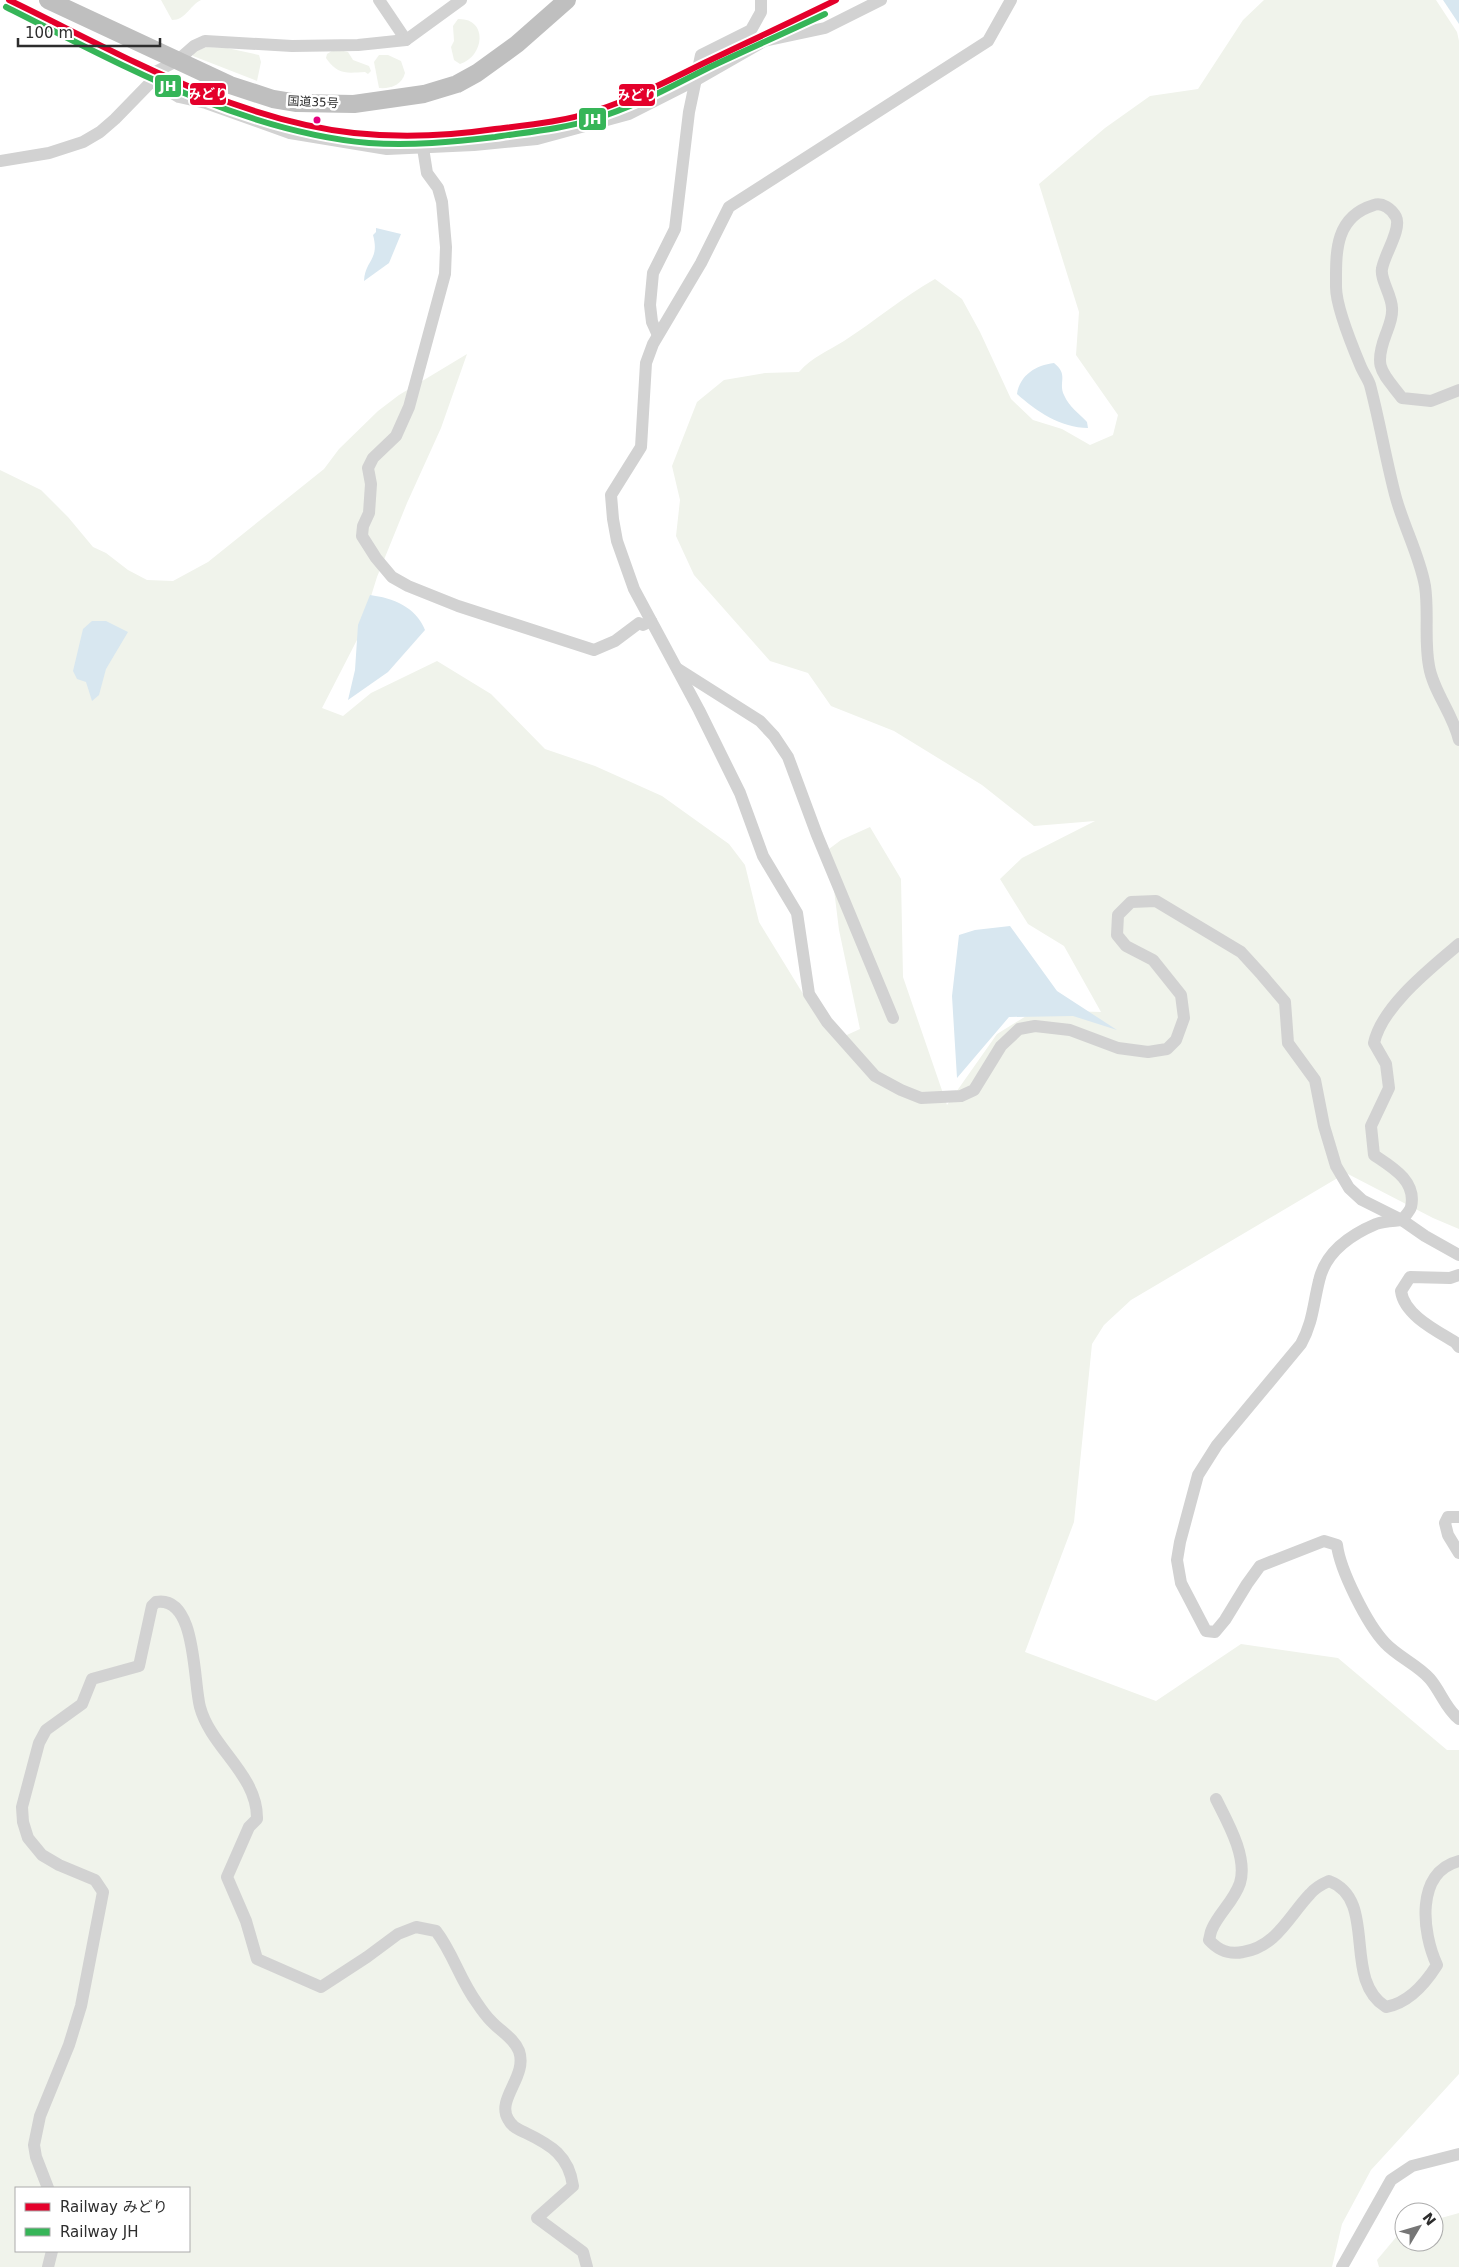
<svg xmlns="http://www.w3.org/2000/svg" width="1459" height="2267" font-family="'DejaVu Sans','Noto Sans JP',sans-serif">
  <rect width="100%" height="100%" fill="#fff"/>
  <g fill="#f0f3eb" fill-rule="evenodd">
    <path d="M161 0H201C189 6 186 20 172 20Z"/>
    <path d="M1264 0H1436L1457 32 1459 41V1229L1433 1218 1346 1173 1131 1300 1104 1325 1092 1344 1074 1522 1025 1652 1156 1701 1241 1644 1338 1658 1447 1750H1459V2074L1371 2170 1342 2224 1332 2267H0V470L41 490 68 517 93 547 106 553 128 570 147 580 173 581 208 562 324 469 339 449 378 411 399 395 467 354 441 428 407 503 377 577 358 638 322 708 343 716 371 693 437 661 491 694 545 749 595 766 662 796 729 844 745 865 759 922 816 1015 838 1039 860 1029 839 930 829 849 841 840 870 827 901 879 903 977 947 1105 997 1034 1036 1010 1101 1012 1064 946 1028 924 1000 879 1022 858 1095 821 1034 826 982 785 894 731 831 706 808 673 770 661 694 575 676 536 680 500 672 466 697 402 724 380 765 373 799 372C812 357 828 351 844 341 875 321 903 297 935 279L962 299 980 332 1011 399 1033 420 1062 429 1090 445 1113 435 1118 415 1076 355 1079 312 1039 184 1105 128 1150 96 1198 89 1243 20ZM16 2188H189V2251H16Z"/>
    <path d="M458 19C488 18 485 56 460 64L454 60 451 47 454 41 453 26Z"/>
    <polygon points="207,47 227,48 259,55 261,62 257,81 193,56 193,52"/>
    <path d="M335 49 348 52 353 60 369 66 371 71 368 74 365 72C346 73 338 75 326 58L327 54Z"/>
    <path d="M379 55H388L401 61 405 73C402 85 390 89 379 88L374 62Z"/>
    <polygon points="1459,2213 1459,2267 1379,2267 1377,2260 1403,2229 1404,2242 1434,2242 1434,2220"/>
  </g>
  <g fill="#d8e7f0">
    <polygon points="1443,0 1459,0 1459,24"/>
    <path d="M376 228 401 234 389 263 364 281C365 260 380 260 373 235L376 232Z"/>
    <path d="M1054 363C1069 375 1058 382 1064 395 1069 407 1079 413 1087 422L1088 428C1061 428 1036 411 1017 394 1020 375 1036 365 1054 363Z"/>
    <path d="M370 595C393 598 416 607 425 630L388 672 348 700 355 670 358 625Z"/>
    <polygon points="92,621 106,621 128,632 106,669 99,695 92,701 86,682 77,679 73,671 83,629"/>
    <polygon points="1010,926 1057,991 1117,1030 1073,1016 1009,1017 957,1078 952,996 959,935 975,930"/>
  </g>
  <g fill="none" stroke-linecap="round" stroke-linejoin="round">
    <g stroke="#d2d2d2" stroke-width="12">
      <polyline points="379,0 406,40"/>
      <polyline points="1011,0 988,41 729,207 701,263 653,344 646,363 641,447 611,495 613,519 617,541 634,589 699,710 740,793 763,856 797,913 809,994 827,1022 875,1076 901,1090 921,1098 961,1096 974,1090 1001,1046 1019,1029 1035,1026 1070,1030 1118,1048 1148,1052 1167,1049 1176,1040 1184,1018 1181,995 1153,960 1126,946 1117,935 1118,915 1131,902 1156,901 1241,952 1262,975 1285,1002 1288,1043 1315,1080 1324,1126 1336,1166 1349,1188 1362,1200 1402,1220 1425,1236 1459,1255"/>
      <polyline points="152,81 179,97 206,103 290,133 387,149 474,145 537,139 629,114 696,80 764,41 825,28 881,0"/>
      <polyline points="423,148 427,173 438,188 442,202 446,247 445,274 409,407 396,436 373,458 368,468 371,484 369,513 363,526 362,536 376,558 392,577 408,586 458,606 594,650 615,641 639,623 643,625 651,621"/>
      <polyline points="0,161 49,153 83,142 100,132 115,119 152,81 157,71 177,61 194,46 205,41 292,46 358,45 406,40 461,0"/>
      <polyline points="657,333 652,322 650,305 653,273 675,229 689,112 701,55 751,30 761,12 761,0"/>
      <path d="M1459 390 1431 401 1402 398C1382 372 1373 368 1386 334 1389 326 1393 317 1392 308 1392 296 1380 279 1382 269 1384 255 1402 229 1396 217 1392 209 1382 202 1374 205 1334 217 1336 253 1336 287 1336 308 1353 348 1361 367 1364 374 1368 379 1370 385 1380 423 1386 461 1396 498 1404 527 1420 557 1425 586 1429 612 1424 640 1429 666 1433 691 1453 714 1459 740"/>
      <polyline points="678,669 760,721 774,736 788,757 817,835 893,1018"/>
      <path d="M1459 944C1431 968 1382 1006 1374 1043L1386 1064 1389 1088 1371 1126 1374 1155C1392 1167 1417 1181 1411 1207 1410 1211 1405 1216 1402 1220 1394 1221 1384 1221 1376 1224 1350 1235 1325 1253 1319 1281 1313 1305 1313 1322 1301 1344L1217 1445 1198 1475 1180 1542 1177 1560 1181 1583 1206 1631 1215 1632 1225 1620 1247 1584 1260 1566 1324 1541 1337 1545C1340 1570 1367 1624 1385 1643 1398 1657 1418 1665 1430 1679 1441 1692 1446 1709 1459 1719"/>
      <path d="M1459 1275 1450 1278 1410 1277 1401 1291C1404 1315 1437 1331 1455 1342L1459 1347"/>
      <polyline points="1459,1517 1448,1517 1445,1523 1448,1535 1459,1553"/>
      <path d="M1216 1799C1227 1821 1248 1857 1240 1883 1234 1901 1219 1913 1212 1929 1210 1933 1210 1937 1209 1940 1218 1950 1228 1955 1243 1952 1276 1947 1289 1916 1310 1894 1315 1888 1322 1884 1329 1881 1379 1900 1341 1979 1386 2007 1409 2003 1425 1984 1437 1965 1422 1933 1415 1872 1459 1861"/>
      <path d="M48 2188 36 2157 34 2145 40 2116 69 2045 81 2006 103 1892 95 1880 59 1865 42 1855 28 1838 23 1822 22 1807 39 1743 46 1730 82 1704 92 1679 139 1666 152 1606 156 1602C197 1595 193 1681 200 1707 211 1748 258 1775 257 1819L249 1827 227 1877 246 1921 257 1959 321 1987 367 1957 398 1934 416 1927 436 1931C453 1953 460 1980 477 2003 481 2009 486 2016 491 2021 500 2031 514 2038 519 2051 528 2076 496 2099 508 2119 512 2127 518 2129 526 2133 551 2145 569 2156 573 2186L537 2218 583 2252 587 2267"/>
      <polyline points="48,2267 52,2251"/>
      <polyline points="1342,2267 1391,2180 1412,2166 1459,2154"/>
    </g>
    <polyline stroke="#bfbfbf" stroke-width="18" points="48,0 230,85 273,99 297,103 354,104 424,94 457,84 477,73 517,44 567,0"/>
    <defs>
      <path id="rail-1" d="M9 0C119 53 230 119 354 133 401 138 448 136 495 129 528 125 563 122 595 111 632 99 666 82 700 65 746 43 791 22 836 0"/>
      <path id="rail-2" d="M6 7C120 64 239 131 369 143 411 146 453 142 495 137 528 132 562 129 594 119 635 107 672 86 710 67 748 49 787 32 825 14"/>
    </defs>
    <use href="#rail-1" stroke="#fff" stroke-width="10"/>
    <use href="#rail-2" stroke="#fff" stroke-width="10"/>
    <use href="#rail-1" stroke="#e4002b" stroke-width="6"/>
    <use href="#rail-2" stroke="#36b558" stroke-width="6"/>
  </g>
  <circle fill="#e5007d" stroke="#fff" stroke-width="2" cx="317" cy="120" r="4.5"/>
  <g text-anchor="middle" stroke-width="5" stroke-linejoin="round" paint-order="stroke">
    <g font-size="12" fill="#2d2d2d" stroke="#fff">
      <text transform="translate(313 102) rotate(3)" y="4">国道35号</text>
    </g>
  </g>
  <g stroke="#fff" stroke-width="2">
    <rect x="154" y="74" width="28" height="24" rx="5" fill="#36b558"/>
    <rect x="189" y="82" width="38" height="24" rx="5" fill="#e4002b"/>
    <rect x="618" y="83" width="38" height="24" rx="5" fill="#e4002b"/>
    <rect x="578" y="107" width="29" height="24" rx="5" fill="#36b558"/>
  </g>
  <g font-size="14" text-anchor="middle" font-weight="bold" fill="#fff">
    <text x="168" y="91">JH</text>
    <text x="208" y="99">みどり</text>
    <text x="637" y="100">みどり</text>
    <text x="593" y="124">JH</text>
  </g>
  <rect x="15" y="2187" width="175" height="65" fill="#ffffff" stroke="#ababab"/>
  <rect x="25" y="2203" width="25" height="8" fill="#e4002b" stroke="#ababab"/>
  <text x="60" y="2212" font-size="15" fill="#2d2d2d">Railway みどり</text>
  <rect x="25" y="2228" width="25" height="8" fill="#36b558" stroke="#ababab"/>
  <text x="60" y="2237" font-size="15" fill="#2d2d2d">Railway JH</text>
  <g transform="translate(1419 2227) rotate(52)"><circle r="24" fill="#ffffff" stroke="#ababab"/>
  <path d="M0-4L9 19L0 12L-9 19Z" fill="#767676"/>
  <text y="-8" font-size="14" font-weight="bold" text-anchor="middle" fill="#2d2d2d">N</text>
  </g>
  <path d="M18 38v8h142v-8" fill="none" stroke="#2d2d2d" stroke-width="2.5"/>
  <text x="25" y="38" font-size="15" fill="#2d2d2d" stroke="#ffffff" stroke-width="4" paint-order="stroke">100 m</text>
</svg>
